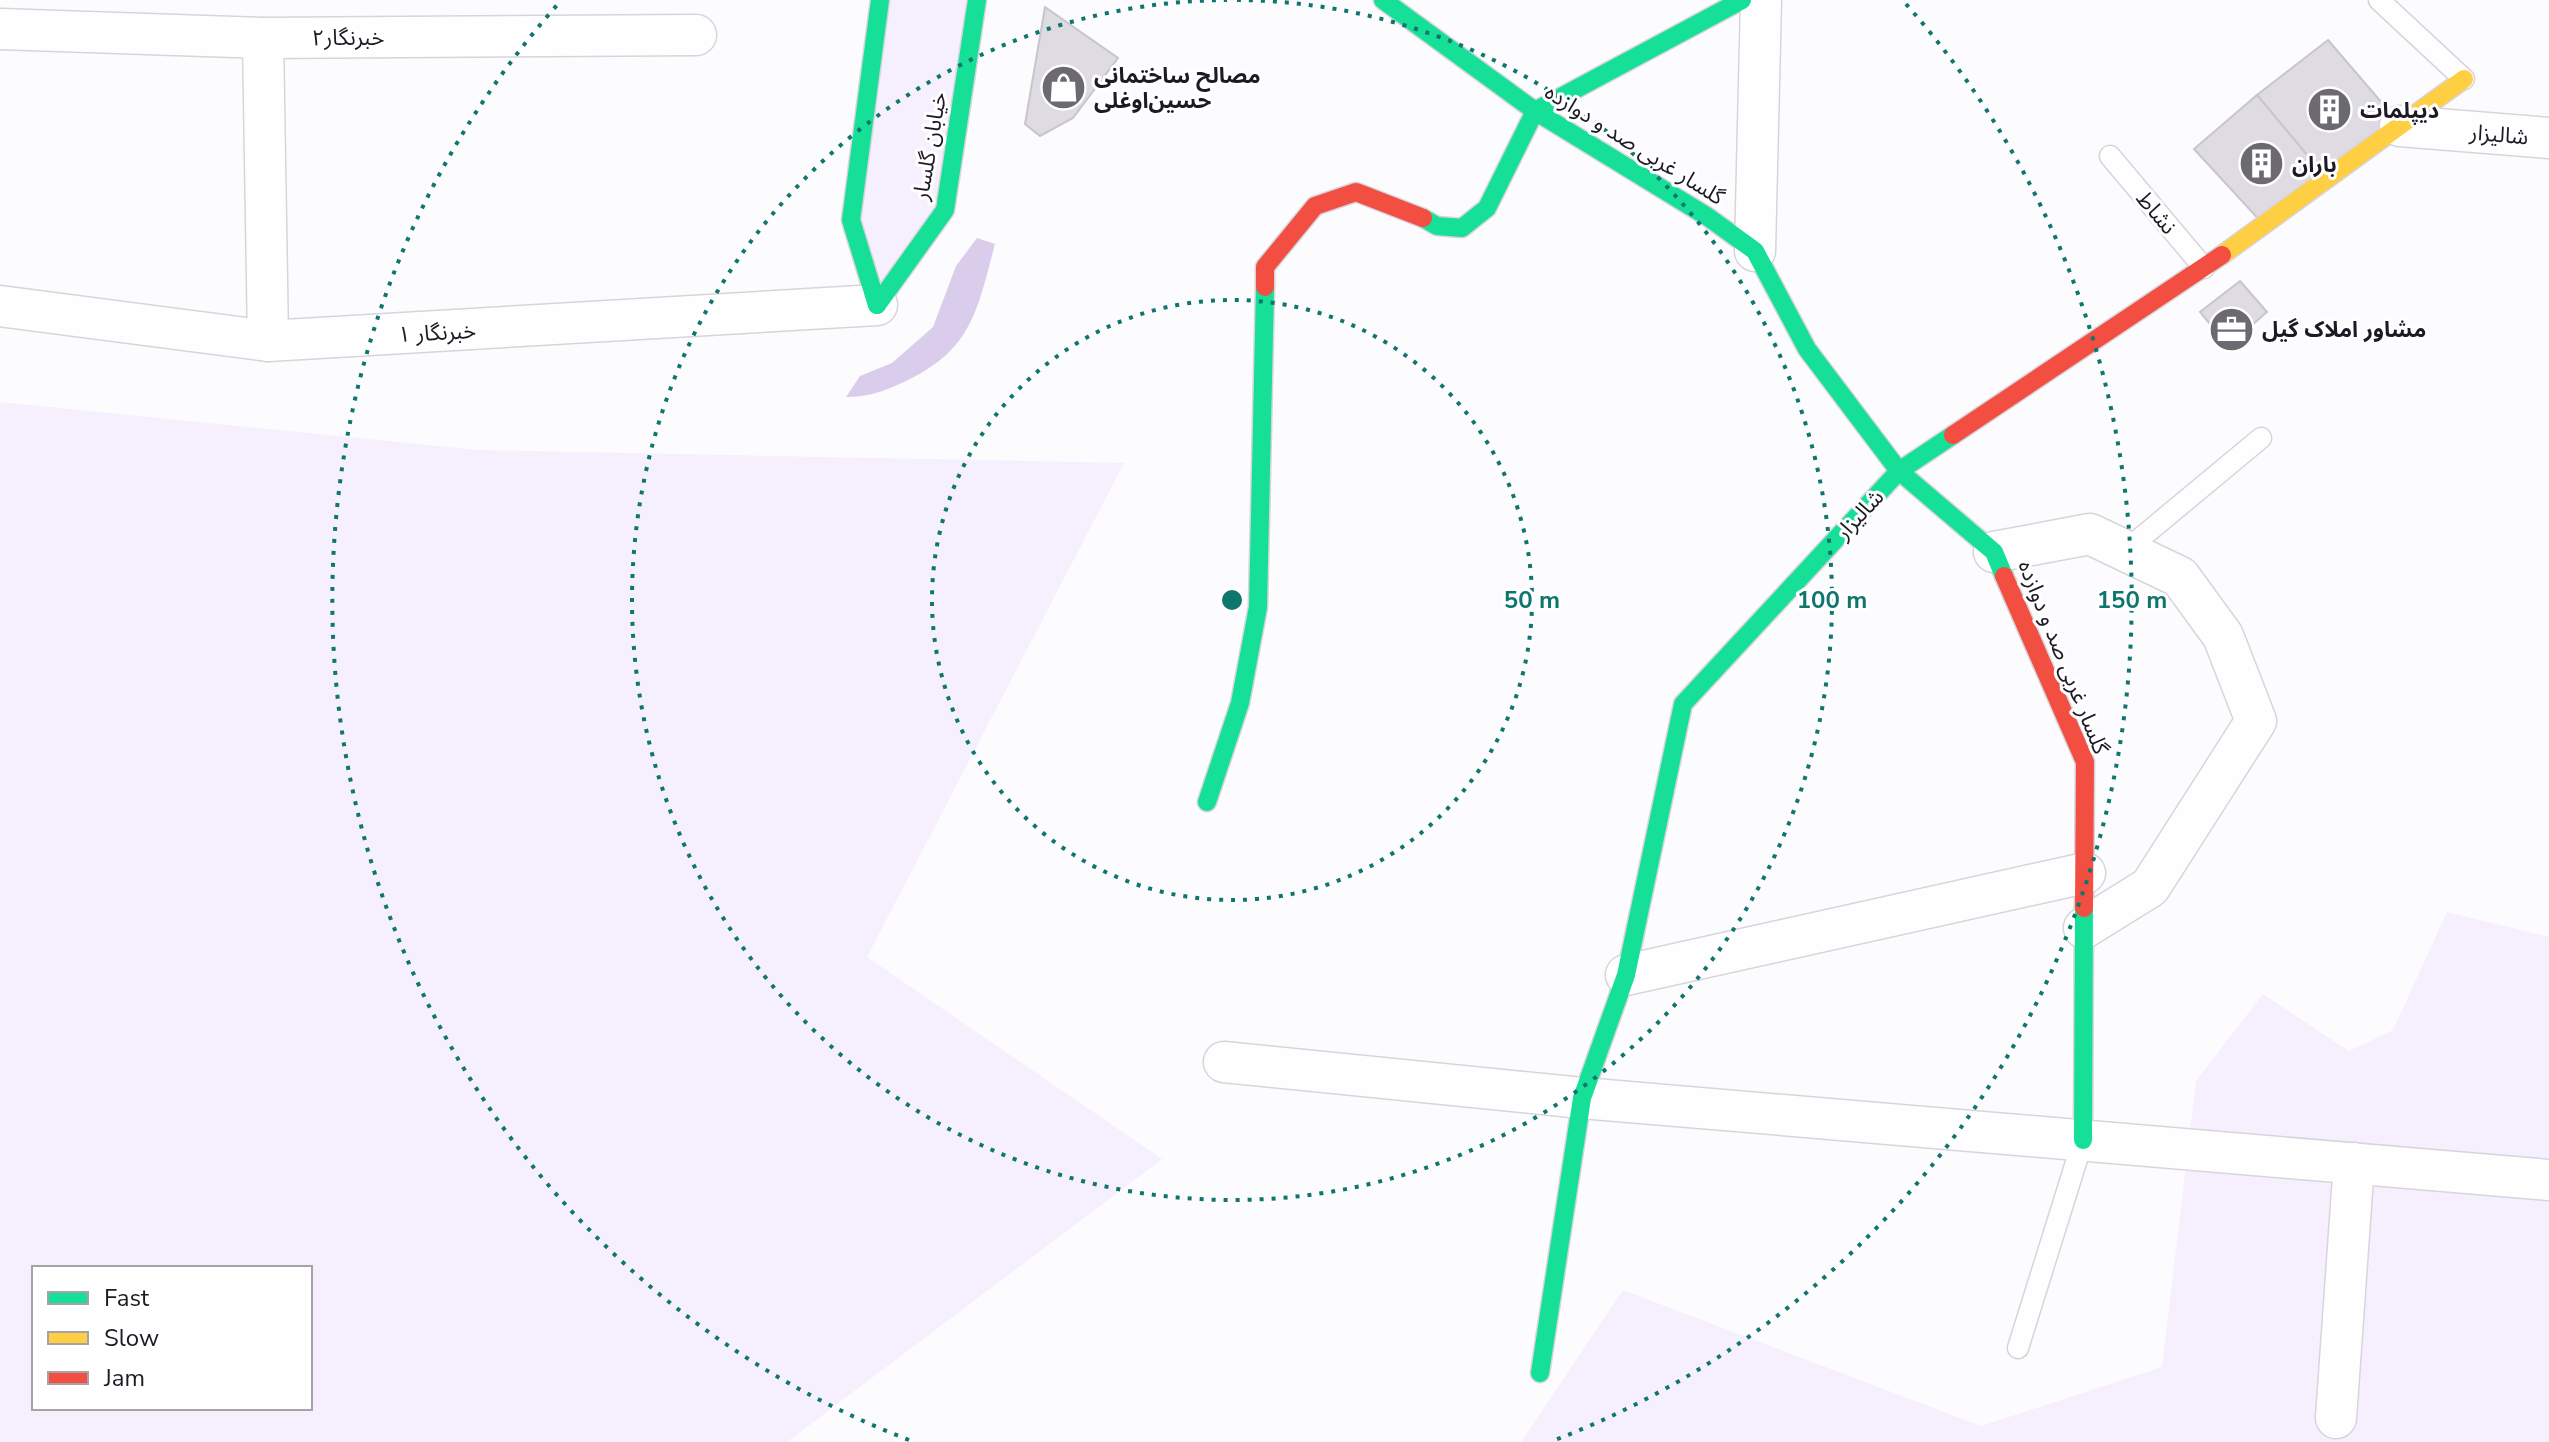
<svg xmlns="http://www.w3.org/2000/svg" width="2549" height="1442" font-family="'Nunito Sans','Noto Sans Arabic',sans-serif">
  <rect width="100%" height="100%" fill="#fcfbfe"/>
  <g fill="#f6f0fe" fill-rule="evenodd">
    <polygon points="880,0 977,0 945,209 875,304 849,220"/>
    <path d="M0 402 478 450 1124 463 867 957 1162 1159 787 1442H0ZM34 1268H310V1408H34Z"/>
    <polygon points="2447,912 2549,937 2549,1442 1521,1442 1623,1290 1981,1426 2162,1367 2196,1081 2263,994 2349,1051 2393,1030"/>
  </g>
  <path fill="#dacdec" d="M977 238 995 244C978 307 973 348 910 379 887 390 871 397 846 397L860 376 892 363 933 327 956 266Z"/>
  <g fill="#dedce2" stroke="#c8c5cb" stroke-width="2">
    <polygon points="1045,7 1118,58 1073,118 1040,136 1025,124"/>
    <polygon points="2328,40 2401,125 2327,179 2257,95"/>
    <polygon points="2257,95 2327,179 2263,224 2194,149"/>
    <polygon points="2240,281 2267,312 2228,346 2200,312"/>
  </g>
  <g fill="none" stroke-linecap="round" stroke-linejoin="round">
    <defs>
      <g id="lane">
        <polyline points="2379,0 2464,79"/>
        <polyline points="2110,156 2204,268"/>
        <polyline points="2125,551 2261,438"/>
        <polyline points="2018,1348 2083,1140"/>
      </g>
      <g id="street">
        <polyline points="0,29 263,38 696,35"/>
        <polyline points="263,38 268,341"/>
        <polyline points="2400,126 2549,138"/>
        <polyline points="1755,251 1761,0"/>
        <polyline points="0,306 268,341 877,305"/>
        <polyline points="1994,552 2090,534 2180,577 2223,636 2256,721 2150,887 2084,928"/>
        <polyline points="1626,975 2085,873"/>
        <polyline points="1224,1062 1582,1098 2549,1180"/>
        <polyline points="2336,1418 2354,1163"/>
      </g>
      <g id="fast">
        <polyline points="1383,0 1535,111 1708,217 1755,251 1807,349 1899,471 1994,552 2004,576"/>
        <polyline points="1423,218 1437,226 1462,228 1487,208 1535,111 1742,0"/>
        <polyline points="877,305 945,210 977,0"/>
        <polyline points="877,305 851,220 880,0"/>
        <polyline points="1207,802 1240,703 1258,607 1265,287"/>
        <polyline points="2083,1140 2084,908"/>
        <polyline points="1540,1373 1582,1098 1626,975 1683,704 1899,471 1953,435"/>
      </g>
      <polyline id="slow" points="2222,255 2464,79"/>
      <g id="jam">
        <polyline points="1265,287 1265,267 1315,206 1356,192 1423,218"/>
        <polyline points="1953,435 2222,255"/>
        <polyline points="2004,576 2085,762 2084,908"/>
      </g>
    </defs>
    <use href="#lane" stroke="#d7d5db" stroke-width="23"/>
    <use href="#street" stroke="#d7d5db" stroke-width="43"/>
    <use href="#fast" stroke="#d7d5db" stroke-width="21"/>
    <use href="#slow" stroke="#d7d5db" stroke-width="21"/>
    <use href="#jam" stroke="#d7d5db" stroke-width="21"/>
    <use href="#lane" stroke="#fffeff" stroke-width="20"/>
    <use href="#street" stroke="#fffeff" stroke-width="40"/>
    <use href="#fast" stroke="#16e098" stroke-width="18"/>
    <use href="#slow" stroke="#ffcf43" stroke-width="18"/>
    <use href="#jam" stroke="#f24e42" stroke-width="18"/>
  </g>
  <g fill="none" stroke="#0f766e" stroke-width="4" stroke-dasharray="4 8">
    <circle cx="1232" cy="600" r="300"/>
    <path d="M1237 0A600 600 0 1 1 1227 0"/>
    <path d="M909 1440A900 900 0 0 1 558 4M1906 4A900 900 0 0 1 1555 1440"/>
  </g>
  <defs>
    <symbol id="shop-disc" viewBox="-11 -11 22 22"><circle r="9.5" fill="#6c6970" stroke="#fff"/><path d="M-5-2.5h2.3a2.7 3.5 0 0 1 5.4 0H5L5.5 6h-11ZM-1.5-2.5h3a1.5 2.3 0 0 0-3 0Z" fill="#fff"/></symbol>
    <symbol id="building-disc" viewBox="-11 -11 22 22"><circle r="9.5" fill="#6c6970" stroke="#fff"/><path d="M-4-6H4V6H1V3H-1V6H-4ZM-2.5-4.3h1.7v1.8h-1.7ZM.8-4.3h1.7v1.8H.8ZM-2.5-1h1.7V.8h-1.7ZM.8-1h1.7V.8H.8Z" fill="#fff"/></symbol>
    <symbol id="office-disc" viewBox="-11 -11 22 22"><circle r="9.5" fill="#6c6970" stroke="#fff"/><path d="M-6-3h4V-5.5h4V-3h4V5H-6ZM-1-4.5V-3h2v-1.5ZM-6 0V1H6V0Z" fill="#fff"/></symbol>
  </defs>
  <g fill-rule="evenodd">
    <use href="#shop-disc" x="1038" y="62" width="51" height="51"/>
    <use href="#building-disc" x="2304" y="84" width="51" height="51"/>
    <use href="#building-disc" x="2236" y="138" width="51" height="51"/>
    <use href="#office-disc" x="2206" y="304" width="51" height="51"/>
  </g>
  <g text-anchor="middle" stroke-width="6" stroke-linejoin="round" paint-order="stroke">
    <g font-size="22" fill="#1e1a23" stroke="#fff">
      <text x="348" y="45">خبرنگار۲</text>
      <text transform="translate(2499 134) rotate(5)" y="8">شالیزار</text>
      <text transform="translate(1635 144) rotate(32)" y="8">گلسار غربی صد و دوازده</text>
      <text transform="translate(929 146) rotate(-80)" y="8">خیابان گلسار</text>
      <text transform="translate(2157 212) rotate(50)" y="8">نشاط</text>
      <text transform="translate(437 332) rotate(-3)" y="8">خبرنگار ۱</text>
      <text transform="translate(1859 514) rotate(-47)" y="8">شالیزار</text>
      <text transform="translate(2064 657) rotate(68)" y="8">گلسار غربی صد و دوازده</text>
    </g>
    <g font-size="22" font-weight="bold" fill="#1e1a23" stroke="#fff" text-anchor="start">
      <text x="1094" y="83">مصالح ساختمانی<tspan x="1094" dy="25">حسین‌اوغلی</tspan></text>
      <text x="2360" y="118">دیپلمات</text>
      <text x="2292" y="172">باران</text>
      <text x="2262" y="337">مشاور املاک گیل</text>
    </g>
  </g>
  <circle cx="1232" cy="600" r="12" fill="#0f766e" stroke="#fff" stroke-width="4"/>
  <g font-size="24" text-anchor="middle" font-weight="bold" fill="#0f766e" stroke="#fff" stroke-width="6" stroke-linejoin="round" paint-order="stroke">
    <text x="1532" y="608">50 m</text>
    <text x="1832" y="608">100 m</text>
    <text x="2132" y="608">150 m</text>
  </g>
  <rect x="32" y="1266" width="280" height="144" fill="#ffffff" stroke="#a5a3a7" stroke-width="2"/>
  <rect x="48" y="1292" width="40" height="12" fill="#16e098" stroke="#a5a3a7" stroke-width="2"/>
  <text x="104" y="1306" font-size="24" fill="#1e1a23">Fast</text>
  <rect x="48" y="1332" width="40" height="12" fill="#ffcf43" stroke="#a5a3a7" stroke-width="2"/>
  <text x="104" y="1346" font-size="24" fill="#1e1a23">Slow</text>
  <rect x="48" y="1372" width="40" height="12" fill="#f24e42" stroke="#a5a3a7" stroke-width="2"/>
  <text x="104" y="1386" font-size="24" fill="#1e1a23">Jam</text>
</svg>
